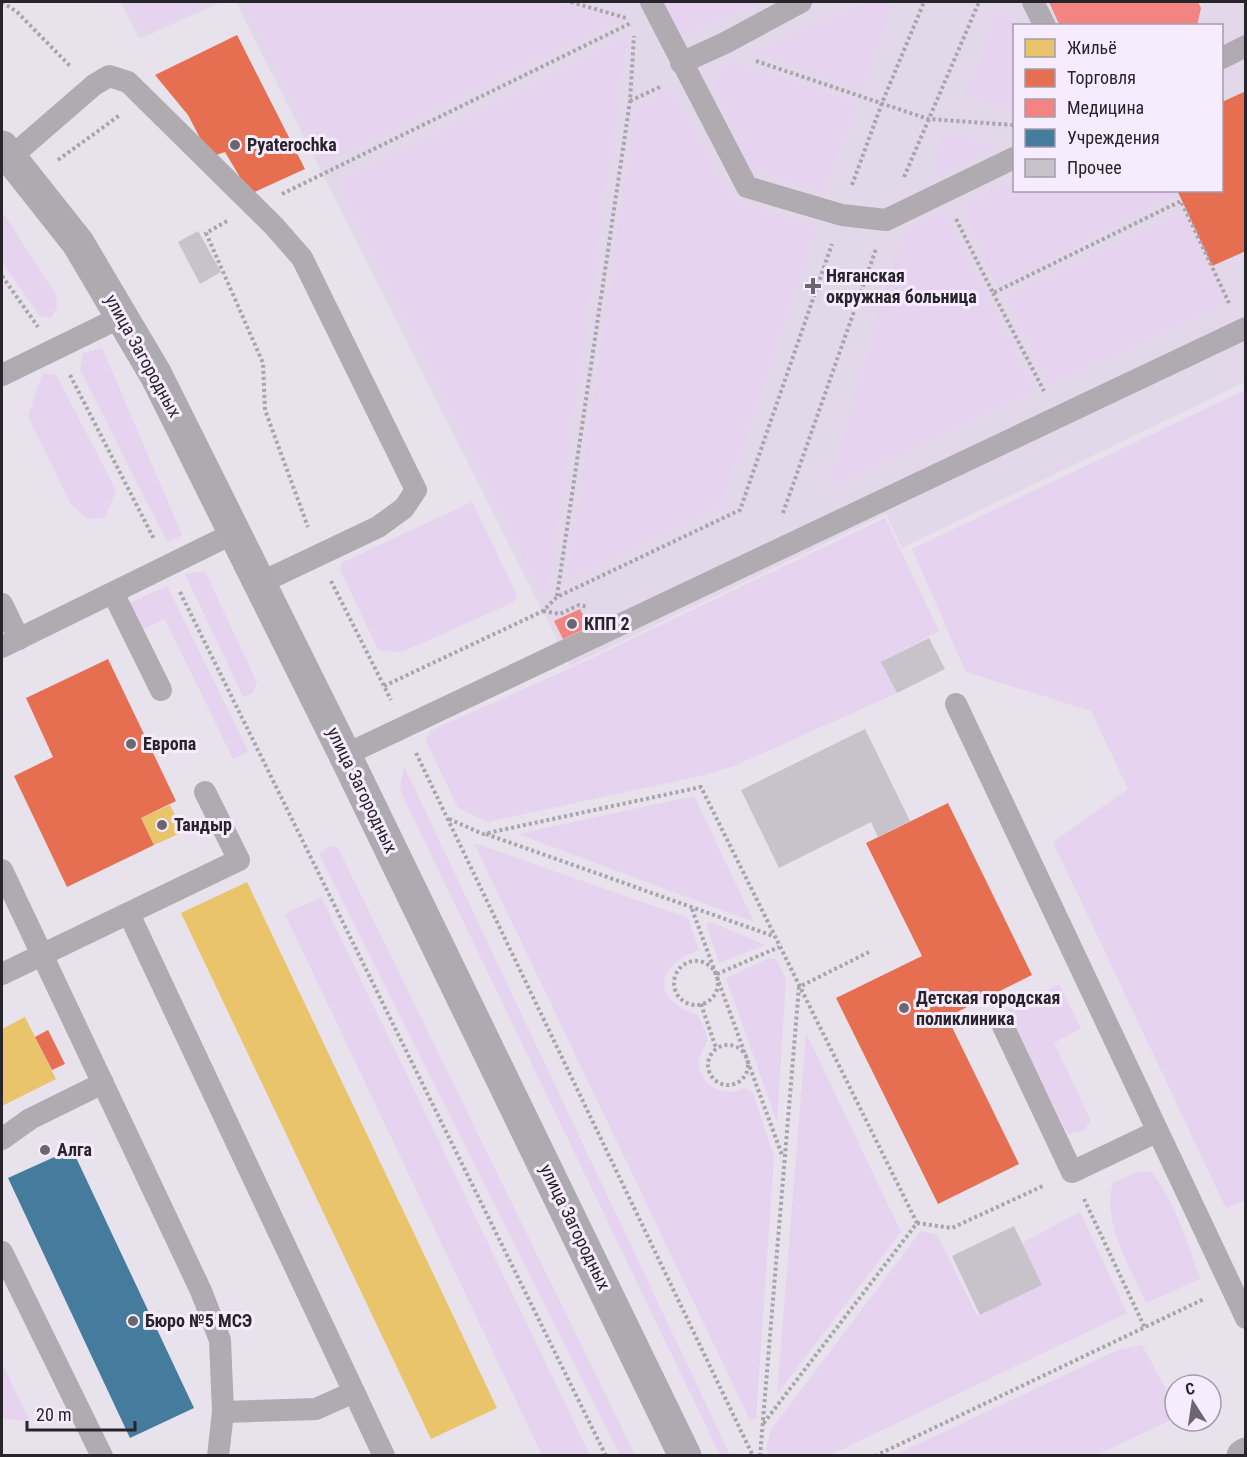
<svg xmlns="http://www.w3.org/2000/svg" width="1247" height="1457" font-family="'Roboto Condensed',sans-serif">
  <rect width="100%" height="100%" fill="#e8e2ec"/>
  <g fill="#e3d8ea" fill-rule="evenodd">
    <polygon points="121,2 222,2 139,39"/>
    <path d="M236 2H1245V382L902 548 886 514 570 666ZM1014 26H1222V190H1014Z"/>
  </g>
  <g fill="#e5d3f0">
    <polygon points="125,2 213,2 141,34"/>
    <polygon points="241,2 555,2 619,20 324,163"/>
    <polygon points="656,2 755,2 757,4 686,35 670,30"/>
    <polygon points="862,2 895,2 863,91 753,53"/>
    <polygon points="1007,11 1014,26 1014,113 965,96 995,15"/>
    <polygon points="628,34 549,589 540,593 337,183"/>
    <polygon points="733,62 857,103 825,192 751,169 713,84 719,68"/>
    <polygon points="670,88 733,200 818,228 721,506 567,580 635,108"/>
    <polygon points="951,131 997,147 930,180 944,135"/>
    <polygon points="1014,180 1014,190 1174,190 1176,195 998,286 960,205"/>
    <polygon points="943,211 1034,391 834,486 829,480 903,231"/>
    <polygon points="1183,211 1224,305 1049,386 1006,296"/>
    <polygon points="4,214 56,295 57,307 51,318 40,316 2,262 2,216"/>
    <polygon points="102,348 182,535 167,542 80,369 83,353"/>
    <polygon points="43,373 56,375 116,490 105,518 87,519 71,504 28,416"/>
    <polygon points="1245,390 1246,1200 1226,1208 1053,842 1128,789 1091,711 966,672 912,549"/>
    <polygon points="472,502 517,595 514,602 402,652 378,650 341,571 341,563"/>
    <polygon points="885,518 939,631 882,662 897,693 734,766 704,775 487,822 458,808 426,741 430,731 569,669"/>
    <polygon points="205,571 257,683 252,694 243,696 185,574"/>
    <polygon points="167,586 248,751 233,759 165,619 143,630 130,603"/>
    <polygon points="404,766 730,1455 720,1455 400,790"/>
    <polygon points="694,796 754,922 518,834"/>
    <path d="M474 843 688 918 699 950C654 966 651 1000 698 1015 701 1022 706 1031 707 1038 707 1046 698 1055 699 1064 700 1087 726 1098 744 1088L753 1093 774 1157 756 1418 750 1420Z"/>
    <polygon points="329,846 338,848 635,1455 620,1455 319,854"/>
    <polygon points="321,897 590,1455 542,1455 285,914"/>
    <polygon points="710,922 765,945 719,963 706,924"/>
    <polygon points="769,958 776,959 786,980 777,1122 726,978"/>
    <polygon points="1059,984 1081,1028 1054,1043 1091,1121 1083,1131 1068,1134 1005,1012"/>
    <polygon points="806,1033 901,1232 777,1394"/>
    <path d="M1151 1171C1175 1203 1187 1241 1200 1279L1146 1303C1131 1267 1101 1222 1113 1183L1137 1172Z"/>
    <polygon points="1080,1212 1127,1313 830,1455 769,1455 766,1448 771,1430 921,1231 937,1235 976,1314 980,1315 1042,1285 1022,1243"/>
    <polygon points="1142,1345 1175,1406 1175,1418 1097,1455 895,1455 1118,1350"/>
    <polygon points="2,1363 30,1422 2,1418"/>
  </g>
  <g fill="#e9c46a">
    <polygon points="170,805 183,832 154,845 141,818"/>
    <polygon points="247,882 497,1408 431,1439 181,913"/>
    <polygon points="25,1017 56,1079 2,1106 2,1029"/>
  </g>
  <g fill="#e76f51">
    <polygon points="237,35 305,169 250,194 225,152 210,157 188,115 155,75"/>
    <polygon points="1246,91 1246,251 1212,266 1177,190 1222,190 1222,102"/>
    <polygon points="108,659 176,801 141,818 154,845 67,887 14,776 53,757 26,698"/>
    <polygon points="948,803 1032,975 947,1017 1019,1164 938,1204 836,998 922,956 866,843"/>
    <polygon points="48,1030 65,1064 52,1070 35,1037"/>
  </g>
  <g fill="#f28482">
    <polygon points="1049,2 1198,2 1201,8 1197,26 1060,26"/>
    <polygon points="580,609 589,627 563,639 554,621"/>
  </g>
  <polygon fill="#457b9d" points="72,1149 194,1408 130,1438 8,1178"/>
  <g fill="#c8c3ca">
    <polygon points="198,231 221,272 200,284 178,242"/>
    <polygon points="929,638 945,669 897,693 881,662"/>
    <polygon points="865,729 910,821 878,837 871,822 779,868 741,790"/>
    <polygon points="1014,1226 1042,1285 980,1315 952,1256"/>
  </g>
  <g fill="none" stroke-linecap="round" stroke-linejoin="round">
    <g stroke="#a7a5ab" stroke-width="4" stroke-dasharray="3 3" stroke-linecap="butt">
      <polyline points="2,2 17,12 71,67"/>
      <polyline points="571,2 626,18"/>
      <polyline points="756,61 928,119 1014,125"/>
      <polyline points="630,101 662,86"/>
      <polyline points="58,160 120,115"/>
      <polyline points="904,177 979,2"/>
      <polyline points="852,185 882,103 924,2"/>
      <polyline points="282,194 631,23"/>
      <polyline points="956,219 993,293 1181,201 1229,303"/>
      <polyline points="227,221 206,233 263,363 265,410 308,527"/>
      <polyline points="2,276 38,327"/>
      <polyline points="993,293 1044,391"/>
      <polyline points="70,375 154,539"/>
      <polyline points="783,513 876,249"/>
      <polyline points="331,581 391,700"/>
      <polyline points="180,592 606,1456"/>
      <polyline points="557,596 630,101 634,36"/>
      <polyline points="543,611 560,614 579,605 588,607"/>
      <polyline points="384,686 543,611 557,597 740,510 832,244"/>
      <polyline points="416,753 753,1456"/>
      <polyline points="449,819 483,834 701,787 917,1223 763,1424"/>
      <polyline points="486,834 773,936"/>
      <polyline points="692,909 782,1155"/>
      <circle cx="696" cy="983" r="22"/>
      <polyline points="717,974 779,947"/>
      <polyline points="701,1004 716,1048"/>
      <circle cx="728" cy="1065" r="20"/>
      <polyline points="1084,1199 1145,1328"/>
      <polyline points="917,1223 952,1228 1045,1185"/>
      <polyline points="760,1456 799,987 869,952"/>
      <polyline points="875,1456 1204,1299"/>
    </g>
    <g stroke="#afabb0" stroke-width="22">
      <polyline points="651,2 747,187 842,215 886,220 1014,158"/>
      <polyline points="1033,2 1045,26"/>
      <polyline points="1222,58 1246,46"/>
      <polyline points="681,63 725,43 801,2"/>
      <polyline points="11,157 94,85 109,76 128,82 274,226 302,258 416,490 404,508 378,527 260,583"/>
      <polyline points="2,375 123,316"/>
      <polyline points="113,593 161,690"/>
      <polyline points="2,604 19,639"/>
      <polyline points="2,647 234,533"/>
      <polyline points="956,704 1246,1318"/>
      <polyline points="345,755 1246,328"/>
      <polyline points="2,870 201,1291 220,1340 223,1412 218,1456"/>
      <polyline points="129,914 354,1392 316,1409 223,1412"/>
      <polyline points="2,974 239,860 205,792"/>
      <polyline points="1003,1026 1072,1172 1156,1132"/>
      <polyline points="2,1139 30,1119 103,1083"/>
      <polyline points="2,1252 102,1456"/>
      <polyline points="354,1392 384,1456"/>
    </g>
    <g stroke="#aeabb0" stroke-width="33">
      <polyline points="2,147 78,243 156,375 345,755 685,1456"/>
      <polyline points="1243,1456 1246,1454"/>
    </g>
  </g>
  <g fill="#6b666f" stroke="#f7ecfe" stroke-width="2">
    <circle cx="235" cy="145" r="6"/>
    <path d="M810 277h6v6h6v6h-6v6h-6v-6h-6v-6h6z"/>
    <circle cx="572" cy="624" r="6"/>
    <circle cx="131" cy="744" r="6"/>
    <circle cx="162" cy="825" r="6"/>
    <circle cx="904" cy="1008" r="6"/>
    <circle cx="45" cy="1150" r="6"/>
    <circle cx="133" cy="1321" r="6"/>
  </g>
  <g text-anchor="middle" stroke-width="6" stroke-linejoin="round" paint-order="stroke">
    <g font-size="18" font-weight="bold" fill="#28242b" stroke="#f7ecfe" text-anchor="start">
      <text x="247" y="151">Pyaterochka</text>
      <text x="826" y="282">Няганская<tspan x="826" dy="21">окружная больница</tspan></text>
      <text x="584" y="630">КПП 2</text>
      <text x="143" y="750">Европа</text>
      <text x="174" y="831">Тандыр</text>
      <text x="916" y="1004">Детская городская<tspan x="916" dy="21">поликлиника</tspan></text>
      <text x="57" y="1156">Алга</text>
      <text x="145" y="1327">Бюро №5 МСЭ</text>
    </g>
    <g font-size="18" fill="#28242b" stroke="#f7ecfe">
      <text transform="translate(143 356) rotate(61)" y="6">улица Загородных</text>
      <text transform="translate(362 790) rotate(64)" y="6">улица Загородных</text>
      <text transform="translate(575 1227) rotate(64)" y="6">улица Загородных</text>
    </g>
  </g>
  <rect width="1247" height="1457" fill="none" stroke="#28242b" stroke-width="6"/>
  <rect x="1013" y="24" width="210" height="168" fill="#f7ecfe" stroke="#a49caa" stroke-width="1.5"/>
  <rect x="1025" y="39" width="30" height="18" fill="#e9c46a" stroke="#a49caa" stroke-width="1.5"/>
  <text x="1067" y="54" font-size="18" fill="#28242b">Жильё</text>
  <rect x="1025" y="69" width="30" height="18" fill="#e76f51" stroke="#a49caa" stroke-width="1.5"/>
  <text x="1067" y="84" font-size="18" fill="#28242b">Торговля</text>
  <rect x="1025" y="99" width="30" height="18" fill="#f28482" stroke="#a49caa" stroke-width="1.5"/>
  <text x="1067" y="114" font-size="18" fill="#28242b">Медицина</text>
  <rect x="1025" y="129" width="30" height="18" fill="#457b9d" stroke="#a49caa" stroke-width="1.5"/>
  <text x="1067" y="144" font-size="18" fill="#28242b">Учреждения</text>
  <rect x="1025" y="159" width="30" height="18" fill="#c8c3ca" stroke="#a49caa" stroke-width="1.5"/>
  <text x="1067" y="174" font-size="18" fill="#28242b">Прочее</text>
  <g transform="translate(1193 1403) rotate(348)"><circle r="28" fill="#f7ecfe" stroke="#a49caa" stroke-width="1.5"/>
  <path d="M0-4.5L10 22L0 15L-10 22Z" fill="#6b666f"/>
  <text y="-9" font-size="16" font-weight="bold" text-anchor="middle" fill="#28242b">С</text>
  </g>
  <path d="M27 1421v9h108v-9" fill="none" stroke="#28242b" stroke-width="3"/>
  <text x="36" y="1421" font-size="18" fill="#28242b" stroke="#f7ecfe" stroke-width="4.5" paint-order="stroke">20 m</text>
</svg>
